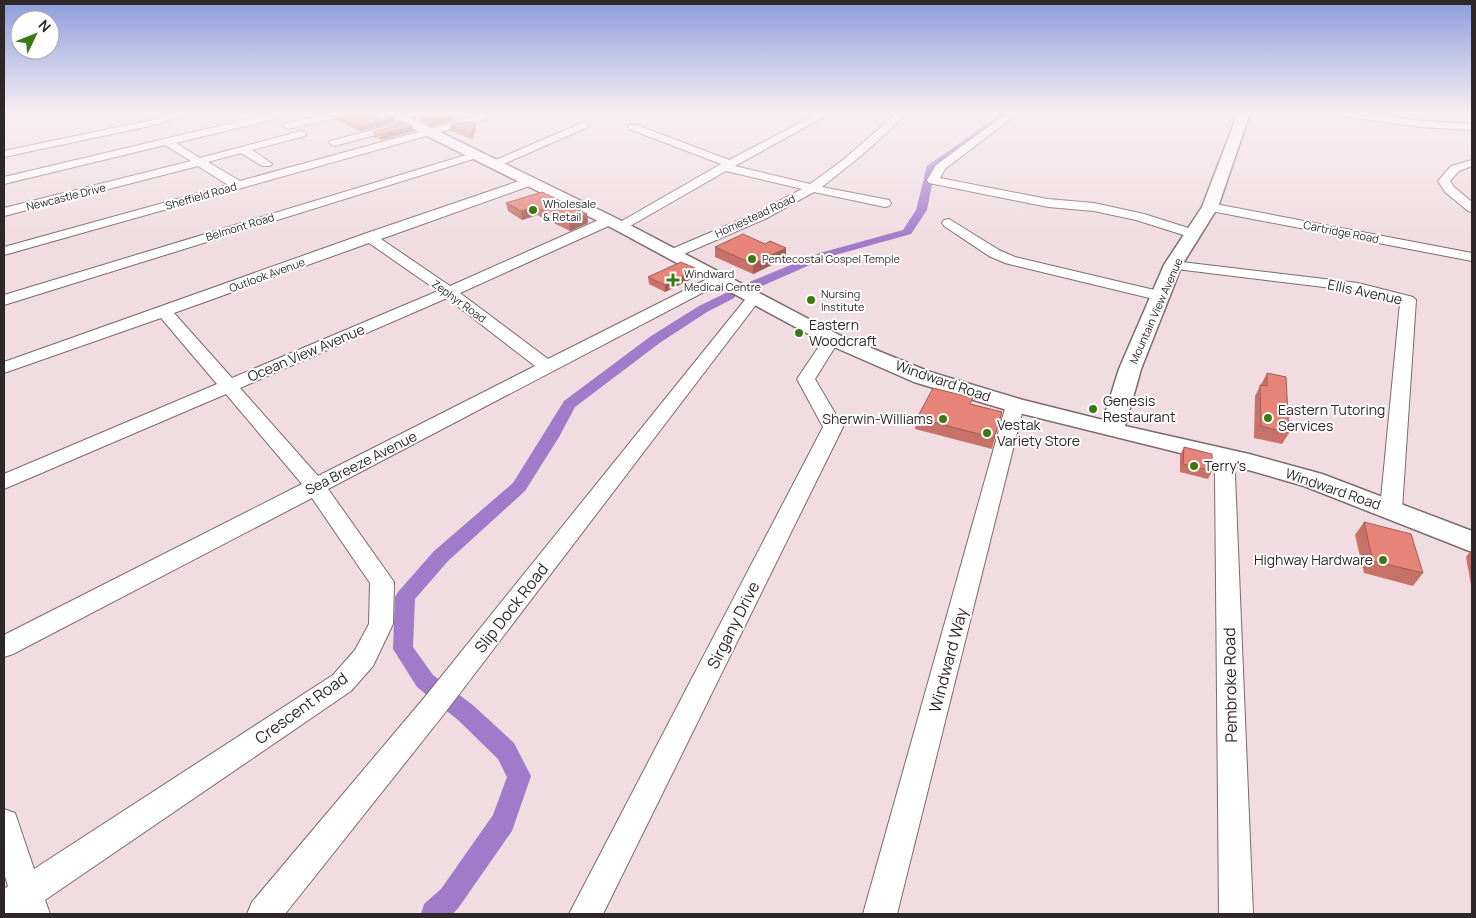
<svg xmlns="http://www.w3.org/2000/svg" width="1476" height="918" font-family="Manrope,sans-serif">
  <rect width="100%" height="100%" fill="#f0dce1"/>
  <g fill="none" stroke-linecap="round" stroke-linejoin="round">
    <g fill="#a27aca" fill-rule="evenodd">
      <polygon points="1003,113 1012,113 935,169 927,210 911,234 828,257 755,289 747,289 745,286 747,283 820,253 903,230 916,210 927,166"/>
      <polygon points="730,291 736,295 734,298 707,312 661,342 575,407 559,437 525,491 448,561 415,599 413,647 433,675 474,706 514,743 531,776 512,831 459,907 453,914 421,914 424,904 441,889 493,815 507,777 498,759 458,720 417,687 393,649 395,597 398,592 434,551 513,483 564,401 651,336 699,306"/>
    </g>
    <defs>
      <g id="minor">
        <polygon points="172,113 186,113 159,124 4,157 4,151 156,119"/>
        <polygon points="332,113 349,113 347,115 288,129 283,126 284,124"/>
        <polygon points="487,113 503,113 501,115 4,255 4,247 228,185 198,166 4,216 4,208 191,161 165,145 4,184 4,177 270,114 275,117 274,119 176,143 200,158 301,131 305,132 306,134 305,136 252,150 270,162 272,164 270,166 262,166 241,153 208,162 240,181"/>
        <polygon points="819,113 831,113 735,166 810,184 843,160 897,113 908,113 862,155 822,187 889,200 891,203 889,206 885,207 814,192 765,219 677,257 667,257 665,254 667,251 756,213 802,189 726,171 625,229 615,229 613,226 721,164 629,129 628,127 629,125 637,125 729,160"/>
        <polygon points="1007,113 1018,113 945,169 940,178 1048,199 1094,203 1144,214 1198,231 1200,234 1193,238 1136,220 1094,211 1048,207 929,183 927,180 936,165"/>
        <polygon points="1336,113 1362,113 1421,121 1472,124 1472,130 1421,127 1341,116"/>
        <polygon points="584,122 588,123 588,127 499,166 491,166 489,164 491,162"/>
        <polygon points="395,124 399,125 400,127 399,129 334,146 329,143 330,141"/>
        <polygon points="476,152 480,153 482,155 480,157 4,305 4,295"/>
        <polygon points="1472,160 1472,166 1459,171 1450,181 1454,187 1472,202 1472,212 1468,211 1445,192 1438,181 1451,166"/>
        <path d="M531 177 537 181 535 184 381 239 450 286 603 218H613L615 221 613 224 460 293 548 359 713 276H723L725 279 723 282 328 489 394 582 393 624 373 666 351 691 45 900 50 914H4V889L8 886 4 873V809L15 813 34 869 333 675 355 650 369 624 370 583 312 498 13 654 4 657V635L302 484 226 394 4 489V474L217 384 161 318 4 373V362L364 234ZM369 243 438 291 232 378 174 313ZM447 298 535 366 318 476 240 388Z"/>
        <polygon points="1210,203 1472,253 1472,261 1206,210 1204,207 1206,204"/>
        <polygon points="949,219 999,250 1015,257 1167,293 1170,296 1167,299 1162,301 1005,263 989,256 944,226 942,223 944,220"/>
        <polygon points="1173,261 1358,283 1413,297 1416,300 1402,509 1399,514 1391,516 1383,514 1380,509 1400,303 1357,291 1168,268 1166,265 1168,262"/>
        <polygon points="753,294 758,296 761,299 758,302 444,714 285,914 247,914 252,902 424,698 748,296"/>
        <polygon points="832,334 838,336 840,339 815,379 843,427 603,914 569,914 823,427 797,379 826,336"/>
        <polygon points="1015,399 1022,401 1024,405 897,914 863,914 1006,405 1008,401"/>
        <polygon points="1221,449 1228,451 1231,455 1235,475 1253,914 1219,914 1215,475 1211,455 1214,451"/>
      </g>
      <polygon id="major" points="385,113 401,113 626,223 839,335 930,372 1023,400 1103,420 1119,369 1164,265 1202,207 1238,113 1250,113 1218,207 1182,265 1141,369 1125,426 1249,454 1322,474 1472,531 1472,552 1304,486 1245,469 1007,410 914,382 825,343 614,229 387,116"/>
    </defs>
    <use href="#minor" stroke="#7b6a6e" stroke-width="2"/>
    <use href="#major" stroke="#7b6a6e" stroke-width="3"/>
    <use href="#minor" fill="#fff" fill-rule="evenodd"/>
    <use href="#major" fill="#fff" fill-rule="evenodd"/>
  </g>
  <g fill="#c77268">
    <polygon points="420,115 455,120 432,126 421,121"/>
    <polygon points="333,116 382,120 394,118 395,122 360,131 335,120"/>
    <polygon points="475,124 476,130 472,139 451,131 450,125"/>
    <polygon points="398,125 414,131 381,140 374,137 373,132"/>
    <polygon points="542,192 587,214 588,223 570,231 537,215 522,220 508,211 506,203"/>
    <polygon points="765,244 786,258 753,274 715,257 715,247"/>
    <polygon points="697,269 697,276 665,292 649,284 648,277"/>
    <polygon points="1267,373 1289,433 1282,444 1254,438 1255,396"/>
    <polygon points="972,404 1002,412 992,449 915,429 917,418"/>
    <polygon points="1184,447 1212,471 1208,479 1180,472 1180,455"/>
    <polygon points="1364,522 1423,573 1413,586 1364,573 1355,535"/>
    <polygon points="1472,549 1472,590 1466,557"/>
  </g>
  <g fill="#a25c55">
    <polygon points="453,115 455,120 432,126 431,121"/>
    <polygon points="394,118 395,122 360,131 359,127"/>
    <polygon points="475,124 476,130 472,139 471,134"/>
    <polygon points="412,126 414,131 381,140 379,135"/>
    <polygon points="535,207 537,215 522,220 521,211"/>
    <polygon points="587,214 588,223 570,231 569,222"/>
    <polygon points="786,248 786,258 753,274 753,264"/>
    <polygon points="697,269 697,276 665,292 665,285"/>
  </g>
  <g fill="#e78479" stroke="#a25c55">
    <polygon points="345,113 366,113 382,120 394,118 359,127 333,116"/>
    <polygon points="430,113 450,113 453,115 431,121 420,115"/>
    <polygon points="400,120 412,126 379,135 373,132 398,125"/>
    <polygon points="467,121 475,124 471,134 450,125"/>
    <polygon points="542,192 587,214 569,222 535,207 521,211 506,203"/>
    <polygon points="743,234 765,244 770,241 786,248 753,264 715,247"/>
    <polygon points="681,262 697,269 665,285 648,277"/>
    <polygon points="1267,373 1286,377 1289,433 1261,426 1260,385 1267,386"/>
    <polygon points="933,388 973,398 970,404 1002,412 994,438 917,418"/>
    <polygon points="1184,447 1212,454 1212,471 1183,464"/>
    <polygon points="1364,522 1411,534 1423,573 1373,561"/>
  </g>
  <linearGradient id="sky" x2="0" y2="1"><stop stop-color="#8c9ddc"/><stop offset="0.47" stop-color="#f8eff2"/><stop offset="1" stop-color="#f8eff2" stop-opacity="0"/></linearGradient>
  <rect width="1476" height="241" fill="url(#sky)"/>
  <g fill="#3c7913" stroke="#fff" stroke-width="2">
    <circle cx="533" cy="210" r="5"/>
    <circle cx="752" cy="259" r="5"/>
    <path d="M670.5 272.5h5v5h5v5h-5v5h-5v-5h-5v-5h5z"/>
    <circle cx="811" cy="300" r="5"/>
    <circle cx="799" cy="333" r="5"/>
    <circle cx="1093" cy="409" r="5"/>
    <circle cx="1268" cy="418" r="5"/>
    <circle cx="943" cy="419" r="5"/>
    <circle cx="987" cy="433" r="5"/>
    <circle cx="1194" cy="466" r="5"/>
    <circle cx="1383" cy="560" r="5"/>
  </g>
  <g text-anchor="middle" stroke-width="4" stroke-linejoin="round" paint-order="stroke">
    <g font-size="11" fill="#2e2729" stroke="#fff">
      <text transform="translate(201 196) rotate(-16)" y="4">Sheffield Road</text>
      <text transform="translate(66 197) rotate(-14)" y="4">Newcastle Drive</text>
      <text transform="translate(755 216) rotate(-25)" y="4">Homestead Road</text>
      <text transform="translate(240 227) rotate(-17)" y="4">Belmont Road</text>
      <text transform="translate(1341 232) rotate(11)" y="4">Cartridge Road</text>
      <text transform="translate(267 275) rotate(-20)" y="4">Outlook Avenue</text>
      <text transform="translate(459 301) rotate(36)" y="4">Zephyr Road</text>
      <text transform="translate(1156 311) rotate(-66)" y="4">Mountain View Avenue</text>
    </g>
    <g font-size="11" fill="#2e2729" stroke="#fff" text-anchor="start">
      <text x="543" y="208">Wholesale<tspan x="543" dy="13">&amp; Retail</tspan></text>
      <text x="762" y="263">Pentecostal Gospel Temple</text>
      <text x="684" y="278">Windward<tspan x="684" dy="13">Medical Centre</tspan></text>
      <text x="821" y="298">Nursing<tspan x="821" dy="13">Institute</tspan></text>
    </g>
    <g font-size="14" fill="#2e2729" stroke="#fff">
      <text transform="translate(1365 292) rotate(12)" y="5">Ellis Avenue</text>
      <text transform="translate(306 353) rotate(-23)" y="5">Ocean View Avenue</text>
      <text transform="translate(943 381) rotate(19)" y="5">Windward Road</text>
      <text transform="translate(361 463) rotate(-27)" y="5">Sea Breeze Avenue</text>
      <text transform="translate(1333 489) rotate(19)" y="5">Windward Road</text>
    </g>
    <g font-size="14" fill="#2e2729" stroke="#fff" text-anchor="start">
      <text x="809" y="330">Eastern<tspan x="809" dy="16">Woodcraft</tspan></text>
      <text x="1103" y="406">Genesis<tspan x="1103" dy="16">Restaurant</tspan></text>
      <text x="1278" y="415">Eastern Tutoring<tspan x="1278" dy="16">Services</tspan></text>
      <text x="933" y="424" text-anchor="end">Sherwin-Williams</text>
      <text x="997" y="430">Vestak<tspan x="997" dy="16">Variety Store</tspan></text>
      <text x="1204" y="471">Terry's</text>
      <text x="1373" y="565" text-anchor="end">Highway Hardware</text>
    </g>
    <g font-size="16" fill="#2e2729" stroke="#fff">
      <text transform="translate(511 608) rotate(-52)" y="6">Slip Dock Road</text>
      <text transform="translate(733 625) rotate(-63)" y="6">Sirgany Drive</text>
      <text transform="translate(948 660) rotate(-75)" y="6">Windward Way</text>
      <text transform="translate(1230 685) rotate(-91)" y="6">Pembroke Road</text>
      <text transform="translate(301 708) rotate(-36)" y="6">Crescent Road</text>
    </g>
  </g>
  <rect width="1476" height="918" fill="none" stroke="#2e2729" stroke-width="10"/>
  <g transform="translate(35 35) rotate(47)"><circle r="24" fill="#ffffff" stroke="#aba9a9"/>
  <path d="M0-4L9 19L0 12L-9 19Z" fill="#3c7913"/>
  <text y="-8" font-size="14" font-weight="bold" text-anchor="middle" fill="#2e2729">N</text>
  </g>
</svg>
